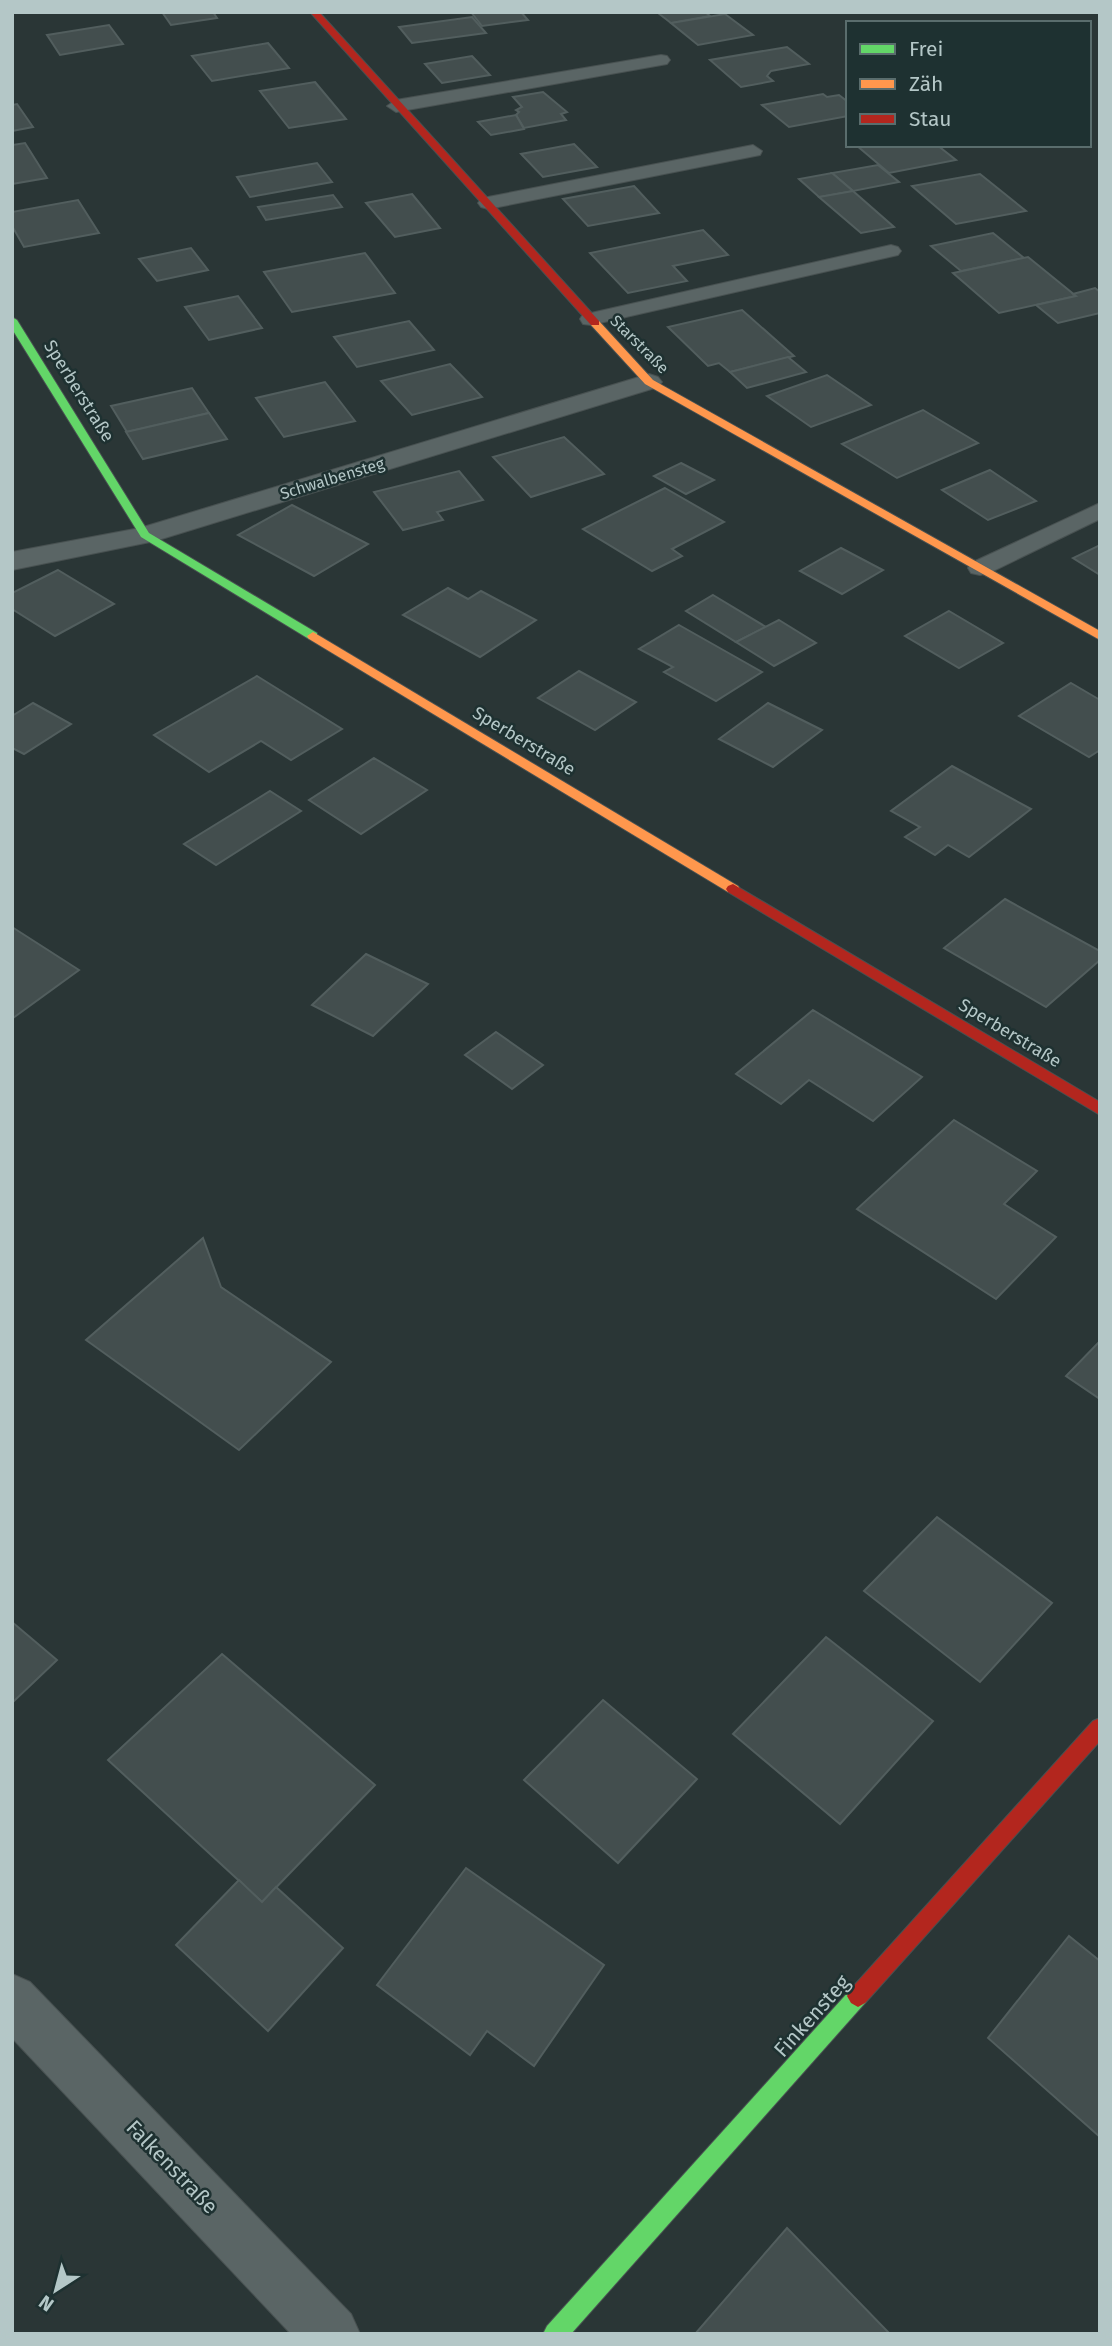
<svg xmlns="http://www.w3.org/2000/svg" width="1112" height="2346" font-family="'Fira Sans',sans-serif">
  <rect width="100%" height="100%" fill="#2a3636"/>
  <g fill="#434e4e" stroke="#525e5e" stroke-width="2">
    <polygon points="162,12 213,12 217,18 171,25"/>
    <polygon points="471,12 521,12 528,20 482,26"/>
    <polygon points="705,12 710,16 671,23 658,13"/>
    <polygon points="725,14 753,35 698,45 671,23"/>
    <polygon points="472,17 486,33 412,43 399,27"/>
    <polygon points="109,25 123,44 60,55 47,35"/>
    <polygon points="268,43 289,68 212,81 192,56"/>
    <polygon points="787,47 809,64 771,71 767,76 773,81 741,87 710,60"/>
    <polygon points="472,56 490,75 442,83 425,64"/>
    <polygon points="315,82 346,119 289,128 260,91"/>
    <polygon points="543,92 567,112 561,114 566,120 524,128 516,115 519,112 516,110 522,107 513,97"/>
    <polygon points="823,94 827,97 839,95 848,102 846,112 848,116 789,127 762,105"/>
    <polygon points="17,104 33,127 12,131 12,105"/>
    <polygon points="516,115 524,129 491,135 478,122"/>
    <polygon points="25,143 47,178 12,184 12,145"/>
    <polygon points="574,144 597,167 543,177 521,154"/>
    <polygon points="856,145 937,145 956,160 889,173"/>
    <polygon points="317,163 332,182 250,197 237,177"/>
    <polygon points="878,165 899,182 853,191 832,173"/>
    <polygon points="832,173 853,191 819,197 799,179"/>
    <polygon points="980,174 1026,211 956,224 912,186"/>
    <polygon points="634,186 659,213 588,226 563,199"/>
    <polygon points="853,191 894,227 861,233 819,197"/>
    <polygon points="412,194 440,228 395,237 366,203"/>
    <polygon points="333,195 342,207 266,220 258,207"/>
    <polygon points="78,200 99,233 24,247 12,226 12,212"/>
    <polygon points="703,230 728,255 673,266 687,281 628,293 590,253"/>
    <polygon points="993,233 1024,258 961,271 931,246"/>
    <polygon points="191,248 208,270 157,281 139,259"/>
    <polygon points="365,253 395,293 292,312 264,272"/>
    <polygon points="1028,257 1076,296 999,313 953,273"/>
    <polygon points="1095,288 1100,292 1100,313 1058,323 1036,305 1076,296 1073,294"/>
    <polygon points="238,296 262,328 209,340 185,307"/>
    <polygon points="742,310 794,356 730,372 719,363 708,366 668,327"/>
    <polygon points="409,321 434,350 357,367 334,337"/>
    <polygon points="788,357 806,372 747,388 730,372"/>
    <polygon points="450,364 482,397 412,415 381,381"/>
    <polygon points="827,375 871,405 811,427 767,396"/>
    <polygon points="325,382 355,421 284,437 256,398"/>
    <polygon points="192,388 209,413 127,432 111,406"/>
    <polygon points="923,410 978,443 897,478 842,444"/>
    <polygon points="209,413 227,439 143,459 126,432"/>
    <polygon points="564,437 604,474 531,497 493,457"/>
    <polygon points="681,463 714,480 686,494 654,476"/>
    <polygon points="990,470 1036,501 988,520 942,490"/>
    <polygon points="459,471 483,500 437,512 443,520 403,530 374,492"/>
    <polygon points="665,488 724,522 672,549 682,556 652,571 583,529"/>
    <polygon points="292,505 368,544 314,576 238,535"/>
    <polygon points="1100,545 1100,575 1073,558"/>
    <polygon points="841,548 883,570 842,594 800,571"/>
    <polygon points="58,570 114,604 55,636 12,609 12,593"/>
    <polygon points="448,588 468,599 481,591 536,620 480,657 403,615"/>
    <polygon points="713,595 766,627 736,642 686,611"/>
    <polygon points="949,611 1003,643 959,668 905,636"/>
    <polygon points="779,620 816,643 774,666 736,642"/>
    <polygon points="679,625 762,672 716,701 664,672 673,667 639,649"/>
    <polygon points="579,671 636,702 595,730 538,698"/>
    <polygon points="257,676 342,729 291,760 261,741 209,772 154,735"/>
    <polygon points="1071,683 1100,700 1100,750 1089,757 1019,716"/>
    <polygon points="33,703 71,724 24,754 12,748 12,716"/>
    <polygon points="768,703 822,730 773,767 719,739"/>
    <polygon points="374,758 427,790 361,834 309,800"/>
    <polygon points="952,766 1031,809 969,857 948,845 935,855 905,837 920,827 891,811"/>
    <polygon points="270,791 301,811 216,865 184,844"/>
    <polygon points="1005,899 1100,951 1100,960 1046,1007 944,948"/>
    <polygon points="12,927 79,970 13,1018 12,1017"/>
    <polygon points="366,954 428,984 373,1036 312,1005"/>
    <polygon points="813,1010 922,1077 873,1121 809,1080 781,1104 736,1074"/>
    <polygon points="496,1032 543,1065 512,1089 465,1055"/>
    <polygon points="954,1120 1037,1171 1004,1204 1056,1237 996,1299 857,1209"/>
    <polygon points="203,1238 221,1287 331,1362 239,1450 86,1340"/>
    <polygon points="1100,1341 1100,1399 1066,1376"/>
    <polygon points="937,1517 1052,1603 980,1682 864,1591"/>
    <polygon points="12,1622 57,1660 12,1703"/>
    <polygon points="826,1637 933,1721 840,1824 733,1734"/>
    <polygon points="222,1654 375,1785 262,1902 108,1760"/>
    <polygon points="603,1700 697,1779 618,1863 524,1780"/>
    <polygon points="466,1868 604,1965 534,2066 487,2031 470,2055 377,1985"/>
    <polygon points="239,1880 262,1902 276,1887 343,1948 268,2031 176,1945"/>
    <polygon points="1069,1936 1100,1961 1100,2137 988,2038"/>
    <polygon points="787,2228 890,2334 695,2334"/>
  </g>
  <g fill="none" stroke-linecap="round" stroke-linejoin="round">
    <defs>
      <g id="lane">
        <polygon points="661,55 667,56 670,60 667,64 396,112 387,106 396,100"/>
        <polygon points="753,145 762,151 760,155 488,209 481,207 478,203 481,199 488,197"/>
        <polygon points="891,245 898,247 901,251 898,255 591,325 583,324 580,319 583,314 591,313"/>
        <polygon points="1100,503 1100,519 989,573 980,575 971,573 968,568 971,563"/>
      </g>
      <g id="street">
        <polygon points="649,374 658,377 662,382 658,387 155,541 12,570 12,552 140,528"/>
        <polygon points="12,1974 30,1982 351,2314 360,2334 291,2334 12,2038"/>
      </g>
      <g id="fast">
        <polygon points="12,317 17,320 149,533 317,633 317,639 309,639 141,537 12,329"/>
        <polygon points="858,1985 865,1989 869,1996 865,2003 571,2334 543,2334 547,2326 851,1989"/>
      </g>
      <g id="slow">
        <polygon points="591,321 599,321 653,380 1100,631 1100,640 645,384 591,325"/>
        <polygon points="313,632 738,886 740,889 738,892 728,892 309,639 307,636"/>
      </g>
      <g id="jam">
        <polygon points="310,12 319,12 599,321 599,325 591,325"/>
        <polygon points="733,884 1100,1102 1100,1115 728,892 726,889 728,886"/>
        <polygon points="1100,1718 1100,1741 865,2003 858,2007 851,2003 847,1996 851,1989 1093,1721"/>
      </g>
    </defs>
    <use href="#lane" stroke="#485151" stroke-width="2"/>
    <use href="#street" stroke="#485151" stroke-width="2"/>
    <use href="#fast" stroke="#485151" stroke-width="2"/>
    <use href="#slow" stroke="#485151" stroke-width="2"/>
    <use href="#jam" stroke="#485151" stroke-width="2"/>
    <use href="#lane" fill="#5a6565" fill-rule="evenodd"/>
    <use href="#street" fill="#5a6565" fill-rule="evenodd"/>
    <use href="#fast" fill="#63d668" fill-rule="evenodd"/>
    <use href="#slow" fill="#ff974d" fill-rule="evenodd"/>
    <use href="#jam" fill="#b3261e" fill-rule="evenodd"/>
  </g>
  <g text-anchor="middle" stroke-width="5" stroke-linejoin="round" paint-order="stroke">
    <g font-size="16" fill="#b4c7c7" stroke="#1e3131">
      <text transform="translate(640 344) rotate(45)" y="6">Starstraße</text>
      <text transform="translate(332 478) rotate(-17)" y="6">Schwalbensteg</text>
    </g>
    <g font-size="18" fill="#b4c7c7" stroke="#1e3131">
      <text transform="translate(79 391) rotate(58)" y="6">Sperberstraße</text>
      <text transform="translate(524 741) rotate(31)" y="6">Sperberstraße</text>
      <text transform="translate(1010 1033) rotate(31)" y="6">Sperberstraße</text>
    </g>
    <g font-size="21" fill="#b4c7c7" stroke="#1e3131">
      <text transform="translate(812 2016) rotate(-48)" y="7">Finkensteg</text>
      <text transform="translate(172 2167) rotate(46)" y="7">Falkenstraße</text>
    </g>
  </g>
  <rect width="1112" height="2346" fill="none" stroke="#b4c7c7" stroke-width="28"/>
  <rect x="846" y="21" width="245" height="126" fill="#1e3131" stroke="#5a6d6d" stroke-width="2"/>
  <rect x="860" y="44" width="35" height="10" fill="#63d668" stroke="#5a6d6d" stroke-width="2"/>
  <text x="909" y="56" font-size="21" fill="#b4c7c7">Frei</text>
  <rect x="860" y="79" width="35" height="10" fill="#ff974d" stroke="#5a6d6d" stroke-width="2"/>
  <text x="909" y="91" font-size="21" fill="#b4c7c7">Zäh</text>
  <rect x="860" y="114" width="35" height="10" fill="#b3261e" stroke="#5a6d6d" stroke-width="2"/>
  <text x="909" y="126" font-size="21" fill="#b4c7c7">Stau</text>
  <g transform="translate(56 2290) rotate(216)" stroke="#1e3131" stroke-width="5" paint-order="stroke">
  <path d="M0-5L12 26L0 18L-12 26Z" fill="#b4c7c7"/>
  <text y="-10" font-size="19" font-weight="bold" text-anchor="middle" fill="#b4c7c7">N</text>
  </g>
</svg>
